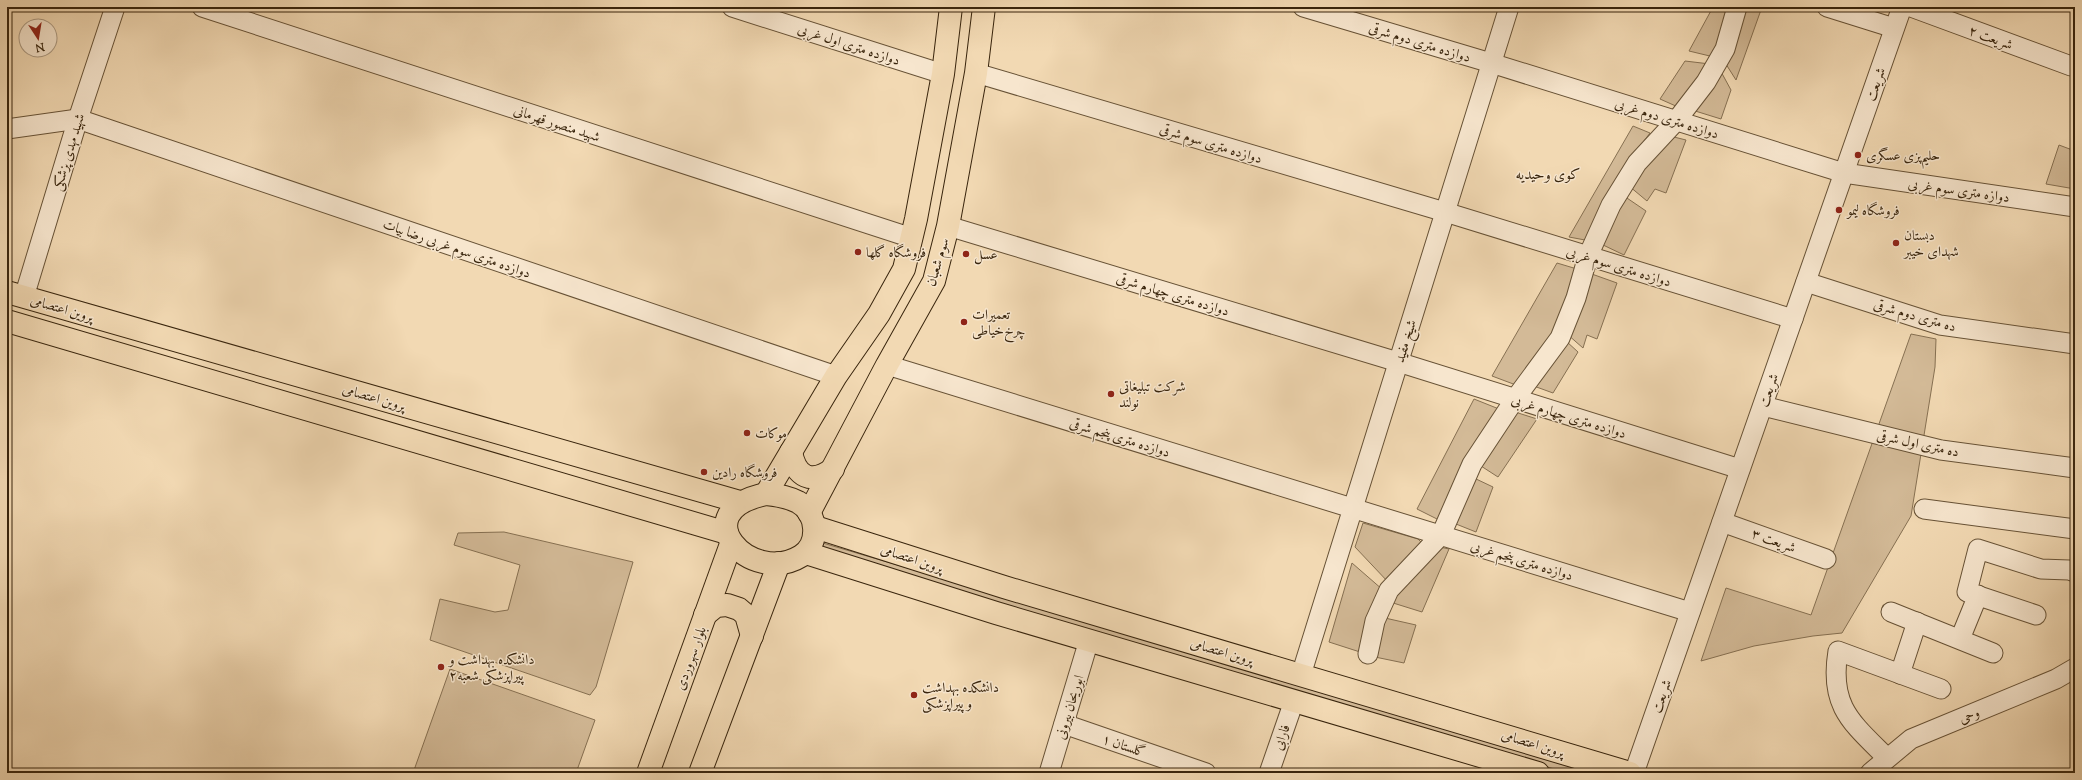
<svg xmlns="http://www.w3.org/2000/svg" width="2082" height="780" font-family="'Sorts Mill Goudy',Amiri,serif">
  <rect width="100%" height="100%" fill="#f2d9b3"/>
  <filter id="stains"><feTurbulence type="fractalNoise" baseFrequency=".005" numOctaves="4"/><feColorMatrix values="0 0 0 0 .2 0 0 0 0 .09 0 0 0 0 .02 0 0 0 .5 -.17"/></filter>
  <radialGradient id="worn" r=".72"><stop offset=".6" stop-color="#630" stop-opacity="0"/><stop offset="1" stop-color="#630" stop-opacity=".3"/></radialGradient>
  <g fill="#d3ba97" stroke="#867052">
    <polygon points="1713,7 1730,7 1714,57 1689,51"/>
    <polygon points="1742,7 1762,7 1736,80 1724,61"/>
    <polygon points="1685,61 1710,64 1678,107 1660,99"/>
    <polygon points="1719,68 1731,90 1721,119 1692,110"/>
    <polygon points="1633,126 1650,133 1625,166 1585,240 1569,237"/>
    <polygon points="1670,136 1686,140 1666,193 1655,189 1647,201 1629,186"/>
    <polygon points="2059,145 2075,151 2075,189 2046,184"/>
    <polygon points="1624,196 1646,211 1624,255 1601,244"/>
    <polygon points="1557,263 1577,269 1548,346 1516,385 1492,376"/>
    <polygon points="1589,273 1617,283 1597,339 1587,335 1583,348 1567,334"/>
    <polygon points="1911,334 1936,339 1935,367 1911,516 1842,633 1813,636 1754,646 1701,661 1726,588 1811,615"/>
    <polygon points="1566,341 1578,352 1553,393 1531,385"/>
    <polygon points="1474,399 1499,409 1441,521 1417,509"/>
    <polygon points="1512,411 1537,419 1498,477 1481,466"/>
    <polygon points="1474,478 1493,487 1476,532 1456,524"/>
    <polygon points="1363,523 1418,539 1421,542 1389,583 1355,547"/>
    <polygon points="504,532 633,562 596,687 590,695 430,640 440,599 495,612 508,610 520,565 454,545 458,533"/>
    <polygon points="816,541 1572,764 1568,773 812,550"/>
    <polygon points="1435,546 1449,549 1422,612 1390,602"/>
    <polygon points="1352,563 1383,590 1360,652 1329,642"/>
    <polygon points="1385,618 1416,625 1404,663 1375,657"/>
    <polygon points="450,669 595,720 576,773 413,773"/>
  </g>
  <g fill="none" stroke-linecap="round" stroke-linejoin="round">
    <defs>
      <g id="minor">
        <polyline points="202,7 912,238"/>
        <polyline points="732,7 943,74"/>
        <polyline points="1303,7 1491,63 1844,173 2075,207"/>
        <polyline points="1827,7 1894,28"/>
        <polyline points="1911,7 2071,66"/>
        <polyline points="976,73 1445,212 1793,319"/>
        <polyline points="7,129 78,119 836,376"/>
        <polyline points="948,226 1398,362 1740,469"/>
        <polyline points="1806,282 1940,325 2075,344"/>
        <polyline points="24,297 78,119 115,7"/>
        <polyline points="887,365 1690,612"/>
        <polyline points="1763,406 1941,450 2075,468"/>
        <polyline points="1924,509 2075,529"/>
        <polyline points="1722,522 1826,559"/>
        <polyline points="1891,612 1993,653"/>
        <polyline points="2036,615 1967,592 1978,549 2041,569 2069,570 2075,572"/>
        <polyline points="1960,639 1978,595"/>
        <polyline points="1368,654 1375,621 1389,590 1441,535 1472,464 1515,399 1560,338 1576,298 1588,256 1611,205 1637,163 1676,121 1706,82 1725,49 1737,7"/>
        <polyline points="1900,674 1917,622"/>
        <polyline points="1301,675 1509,7"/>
        <polyline points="1064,724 1206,773"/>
        <path d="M1886 757C1851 722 1829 706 1838 651L1941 689"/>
        <polyline points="1049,773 1089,640"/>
        <polyline points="1269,773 1294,701"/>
        <polyline points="1634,773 1902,7"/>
        <polyline points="1870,773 1911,739 2056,679 2075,668"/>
      </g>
      <g id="major">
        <polyline points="7,292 740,502"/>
        <polyline points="7,321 727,533"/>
        <path d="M791 452C796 477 811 485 833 469"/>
        <polyline points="766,494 836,376 879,314 904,269 916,219 943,74 951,7"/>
        <path d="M766 494C777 495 788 497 798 502 818 513 820 544 801 556 751 587 681 512 766 494Z"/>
        <polyline points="809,513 887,365 934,281 948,226 976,73 984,7"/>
        <polyline points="815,527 1004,587 1630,773"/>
        <polyline points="806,553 996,613 1538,773"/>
        <polyline points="705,615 716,606 727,605 739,609 746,615 752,636"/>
        <polyline points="648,773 731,544"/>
        <polyline points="700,773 779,563"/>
      </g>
    </defs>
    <use href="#minor" stroke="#675236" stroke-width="21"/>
    <use href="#major" stroke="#39250d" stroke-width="24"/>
    <use href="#minor" stroke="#f7e6ce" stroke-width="19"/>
    <use href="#major" stroke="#f2d9b3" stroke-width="22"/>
  </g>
  <g fill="#8f2418" stroke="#f7e6ce" stroke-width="1.5">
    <circle cx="1858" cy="155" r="4"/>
    <circle cx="1839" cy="210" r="4"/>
    <circle cx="1896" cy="243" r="4"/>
    <circle cx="858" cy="252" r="4"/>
    <circle cx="966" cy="254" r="4"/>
    <circle cx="964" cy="322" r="4"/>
    <circle cx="1111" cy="394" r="4"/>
    <circle cx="747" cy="433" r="4"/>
    <circle cx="704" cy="472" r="4"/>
    <circle cx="441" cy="667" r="4"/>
    <circle cx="914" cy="695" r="4"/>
  </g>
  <g text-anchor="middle" stroke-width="3" stroke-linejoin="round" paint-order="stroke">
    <g font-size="14" fill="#39250d" stroke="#f7e6ce">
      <text transform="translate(1991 37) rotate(20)" y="5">شریعت ۲</text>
      <text transform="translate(1420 42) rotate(17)" y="5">دوازده متری دوم شرقی</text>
      <text transform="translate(849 44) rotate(18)" y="5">دوازده متری اول غربی</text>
      <text transform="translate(1875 84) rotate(-71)" y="5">شریعت</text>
      <text transform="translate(1667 118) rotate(17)" y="5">دوازده متری دوم غربی</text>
      <text transform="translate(557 123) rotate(18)" y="5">شهید منصور قهرمانی</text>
      <text transform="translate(1211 143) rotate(17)" y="5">دوازده متری سوم شرقی</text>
      <text transform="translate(68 152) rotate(-73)" y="5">شهید مهدی پزشکی</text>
      <text transform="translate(1959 190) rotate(8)" y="5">دوازه متری سوم غربی</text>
      <text transform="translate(457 248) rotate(19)" y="5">دوازده متری سوم غربی رضا بیات</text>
      <text transform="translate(937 262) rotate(-73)" y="5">سوم شعبان</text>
      <text transform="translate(1619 266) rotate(17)" y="5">دوازده متری سوم غربی</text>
      <text transform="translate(1173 294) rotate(17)" y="5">دوازده متری چهارم شرقی</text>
      <text transform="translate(62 308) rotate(16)" y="5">پروین اعتصامی</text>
      <text transform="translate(1915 315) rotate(16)" y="5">ده متری دوم شرقی</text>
      <text transform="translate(1405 341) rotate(-73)" y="5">شیخ مفید</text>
      <text transform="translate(1768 390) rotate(-71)" y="5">شریعت</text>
      <text transform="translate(374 397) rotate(16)" y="5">پروین اعتصامی</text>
      <text transform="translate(1569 416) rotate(17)" y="5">دوازده متری چهارم غربی</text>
      <text transform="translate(1120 437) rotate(17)" y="5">دوازده متری پنجم شرقی</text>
      <text transform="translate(1918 443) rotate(12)" y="5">ده متری اول شرقی</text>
      <text transform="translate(1774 540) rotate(20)" y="5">شریعت ۳</text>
      <text transform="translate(912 558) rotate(18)" y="5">پروین اعتصامی</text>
      <text transform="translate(1522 560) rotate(17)" y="5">دوازده متری پنجم غربی</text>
      <text transform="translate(1222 651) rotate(16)" y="5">پروین اعتصامی</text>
      <text transform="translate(690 658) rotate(-70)" y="5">بلوار سهروردی</text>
      <text transform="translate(1661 696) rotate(-71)" y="5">شریعت</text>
      <text transform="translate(1069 707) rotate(-73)" y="5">ابوریحان بیرونی</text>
      <text transform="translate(1969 715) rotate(-22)" y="5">وحی</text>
      <text transform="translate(1281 737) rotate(-71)" y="5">فارابی</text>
      <text transform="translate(1533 743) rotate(17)" y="5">پروین اعتصامی</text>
      <text transform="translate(1124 745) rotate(19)" y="5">گلستان ۱</text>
    </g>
    <g font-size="14" fill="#39250d" stroke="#f7e6ce" text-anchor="start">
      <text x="1866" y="160">حلیم‌پزی عسگری</text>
      <text x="1847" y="215">فروشگاه لیمو</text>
      <text x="1904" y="240">دبستان<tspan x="1904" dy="16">شهدای خیبر</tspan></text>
      <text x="866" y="257">فروشگاه گلها</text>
      <text x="974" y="259">عسل</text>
      <text x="972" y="319">تعمیرات<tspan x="972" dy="16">چرخ‌خیاطی</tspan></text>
      <text x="1119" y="391">شرکت تبلیغاتی<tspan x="1119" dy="16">نولند</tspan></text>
      <text x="755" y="438">موکات</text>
      <text x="712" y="477">فروشگاه رادین</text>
      <text x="449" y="664">دانشکده بهداشت و<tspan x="449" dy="16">پیراپزشکى شعبه۲</tspan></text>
      <text x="922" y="692">دانشکده بهداشت<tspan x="922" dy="16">و پیراپزشکی</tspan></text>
    </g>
    <g font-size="15" fill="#39250d" stroke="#f7e6ce">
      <text x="1548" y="179">کوی وحیدیه</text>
    </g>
  </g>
  <rect width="2082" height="780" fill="none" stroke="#f2d9b3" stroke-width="24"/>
  <rect x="8" y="8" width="2066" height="764" fill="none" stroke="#39250d" stroke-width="2"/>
  <rect x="12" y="12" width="2058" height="756" fill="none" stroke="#39250d"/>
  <g transform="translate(38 38) rotate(168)"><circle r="19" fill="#f7e6ce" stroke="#ab9981"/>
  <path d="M0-3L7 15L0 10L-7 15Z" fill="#8f2418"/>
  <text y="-6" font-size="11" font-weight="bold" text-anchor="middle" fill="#39250d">N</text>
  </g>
  <rect width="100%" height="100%" filter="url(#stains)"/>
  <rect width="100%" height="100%" fill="url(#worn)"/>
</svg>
